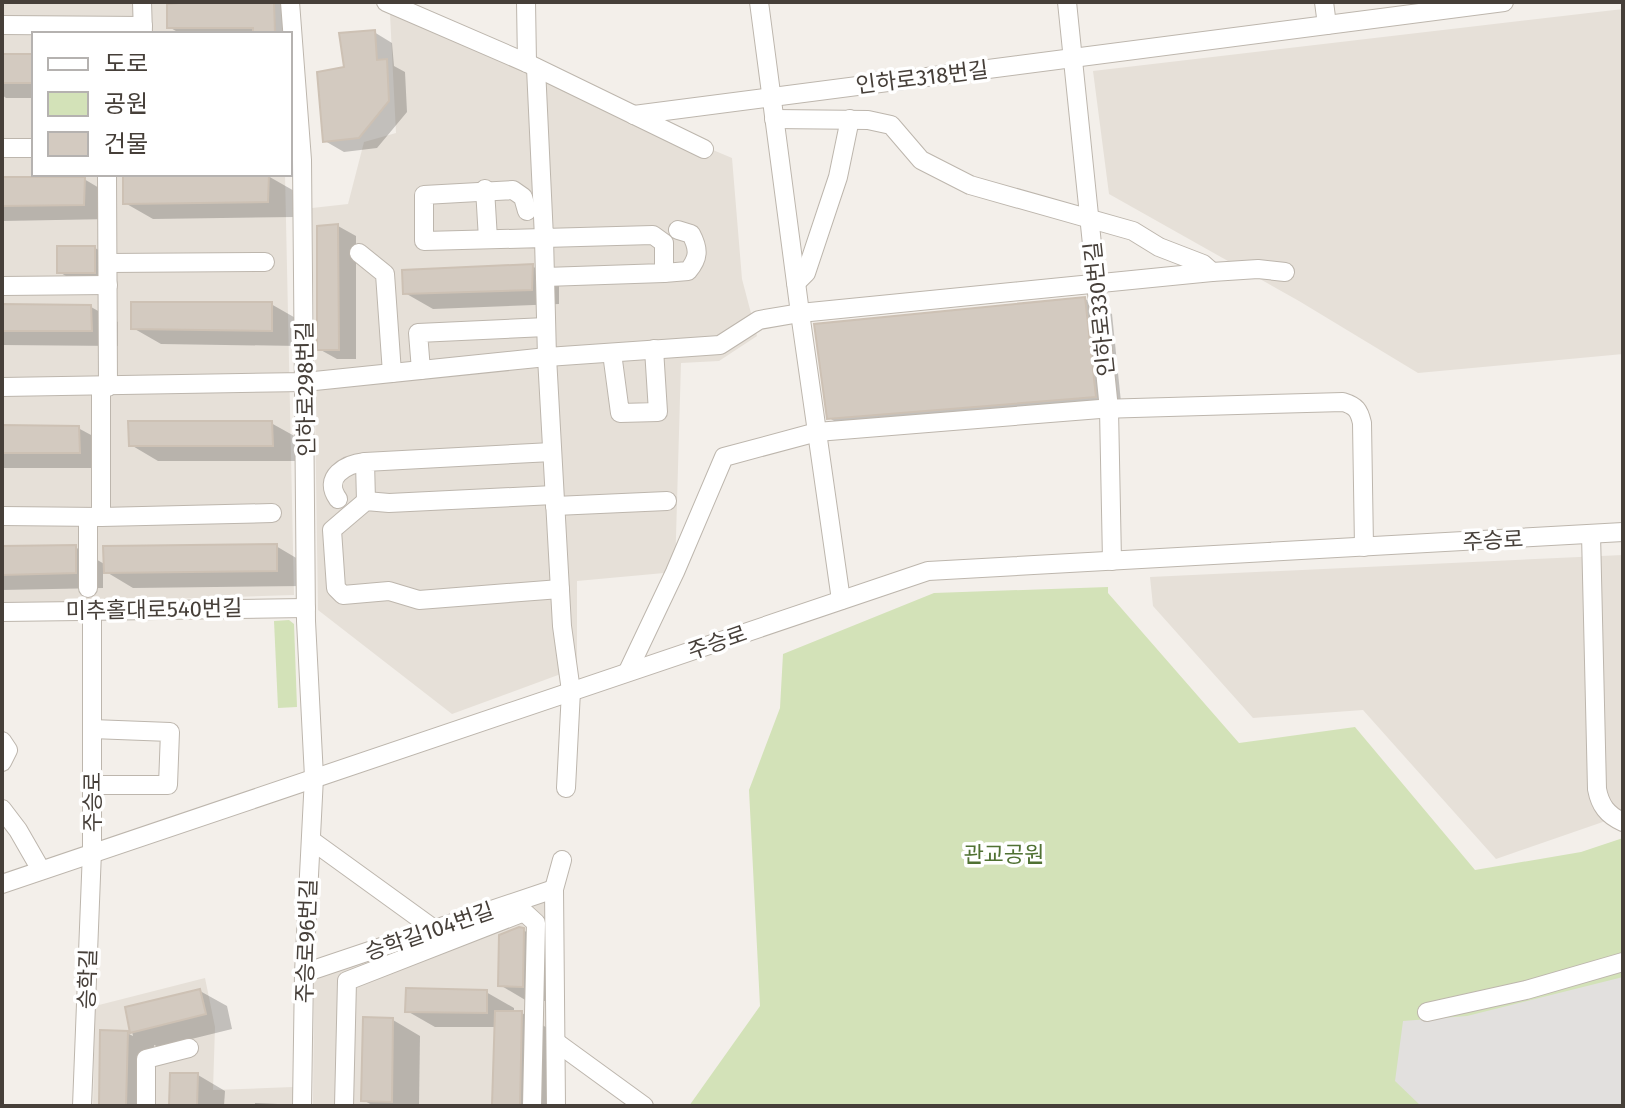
<svg xmlns="http://www.w3.org/2000/svg" width="1625" height="1108" font-family="'Fira Sans','Noto Sans KR',sans-serif">
  <rect width="100%" height="100%" fill="#f3efea"/>
  <g fill="#e6e0d8">
    <polygon points="2,2 274,2 276,34 34,34 34,174 285,174 294,595 2,604"/>
    <polygon points="1623,9 1623,354 1418,373 1299,301 1109,194 1093,71"/>
    <polygon points="390,14 732,158 742,279 757,336 719,361 681,363 675,572 577,581 577,668 452,714 318,610 312,208 348,204 364,142 396,133"/>
    <polygon points="1623,555 1623,815 1496,859 1363,710 1253,718 1153,606 1150,577"/>
    <polygon points="547,897 547,1106 313,1106 314,976"/>
    <polygon points="205,978 215,1027 213,1090 293,1087 293,1106 93,1106 95,1006"/>
  </g>
  <g fill="#d3e2b8">
    <polygon points="1108,587 1108,593 1239,743 1355,727 1475,870 1581,852 1623,838 1623,1106 689,1106 760,1006 749,790 780,708 783,654 934,593"/>
    <polygon points="289,620 294,624 297,707 278,708 274,621"/>
  </g>
  <polygon fill="#e2e0de" points="1623,977 1623,1106 1421,1106 1395,1081 1403,1021 1467,1016"/>
  <g fill="#0003">
    <polygon points="216,2 281,2 291,8 290,34 181,34 169,27"/>
    <polygon points="374,32 392,43 394,66 405,72 407,112 377,148 344,152 325,141 346,69"/>
    <polygon points="2,56 34,56 34,98 6,98 2,95"/>
    <polygon points="268,176 296,192 295,217 153,219 125,203"/>
    <polygon points="2,179 84,179 111,195 111,219 2,221"/>
    <polygon points="338,226 356,236 356,359 337,359 319,349"/>
    <polygon points="95,248 108,255 108,280 73,280 59,272"/>
    <polygon points="532,266 559,282 559,304 433,309 405,293"/>
    <polygon points="1085,299 1112,314 1122,412 856,434 829,418"/>
    <polygon points="271,304 299,320 299,346 161,344 133,328"/>
    <polygon points="2,306 91,307 118,322 118,346 2,345"/>
    <polygon points="271,423 298,438 299,461 158,461 131,445"/>
    <polygon points="2,427 78,428 106,443 107,468 2,468"/>
    <polygon points="276,546 303,562 304,586 133,588 103,570 103,588 2,590 2,548 75,547 106,565"/>
    <polygon points="523,930 551,946 549,1001 527,1001 500,985"/>
    <polygon points="200,991 227,1006 232,1029 159,1047 154,1045 153,1106 101,1106 127,1033 133,1036 127,1009"/>
    <polygon points="486,992 514,1008 514,1013 522,1013 549,1029 547,1106 498,1106 494,1104 496,1027 435,1027 407,1011"/>
    <polygon points="393,1020 420,1036 419,1106 374,1106 363,1100"/>
    <polygon points="198,1075 225,1091 224,1106 171,1106"/>
    <polygon points="255,1103 278,1104 281,1106 255,1106"/>
  </g>
  <g fill="#d3cac0" stroke="#cdc1b4" stroke-width="2">
    <polygon points="191,2 274,2 275,34 253,34 253,28 167,28 167,4"/>
    <polygon points="375,30 377,60 387,59 389,101 359,138 323,142 317,72 344,67 339,33"/>
    <rect x="2" y="54" width="32" height="29"/>
    <polygon points="259,174 269,174 268,202 123,204 123,175"/>
    <polygon points="2,177 85,177 84,205 2,206"/>
    <polygon points="338,224 339,350 317,350 317,226"/>
    <rect x="57" y="246" width="38" height="27"/>
    <polygon points="533,264 532,290 403,294 402,270"/>
    <polygon points="1085,297 1096,397 827,419 814,324"/>
    <polygon points="131,302 272,302 272,331 131,329"/>
    <polygon points="2,304 91,305 92,331 2,331"/>
    <polygon points="128,421 272,421 273,446 129,446"/>
    <polygon points="2,425 79,426 80,453 2,453"/>
    <polygon points="277,544 277,571 104,573 103,546"/>
    <polygon points="76,545 76,573 2,575 2,546"/>
    <polygon points="519,927 524,928 523,987 498,986 499,935"/>
    <polygon points="406,988 487,990 487,1013 405,1012"/>
    <polygon points="200,989 206,1014 130,1033 125,1007"/>
    <polygon points="495,1011 522,1011 520,1106 492,1105"/>
    <polygon points="363,1017 393,1018 392,1102 361,1101"/>
    <polygon points="100,1030 128,1031 126,1106 99,1106"/>
    <polygon points="170,1073 198,1073 197,1106 169,1106"/>
  </g>
  <g fill="none" stroke-linecap="round" stroke-linejoin="round">
    <defs>
      <g id="minor">
        <polyline points="142,2 143,34"/>
        <polyline points="290,2 302,160 306,621 314,777 304,973 302,1106"/>
        <polyline points="386,2 527,63 704,149"/>
        <polyline points="526,2 527,63"/>
        <polyline points="759,2 800,313 841,600"/>
        <polyline points="1067,2 1109,409 1112,561"/>
        <polyline points="1324,2 1327,25"/>
        <polyline points="2,25 143,26"/>
        <polyline points="536,68 544,238 653,235 664,243 664,273 545,277"/>
        <polyline points="634,115 1504,2"/>
        <polyline points="774,119 868,120 891,125 921,160 970,185 1133,231 1159,247 1203,264 1212,272"/>
        <polyline points="2,148 34,148"/>
        <polyline points="107,174 108,387"/>
        <polyline points="485,189 488,239"/>
        <polyline points="527,211 523,197 513,190 424,195 424,241 544,238 547,357 562,626 571,691 566,788"/>
        <polyline points="359,253 385,274 392,373"/>
        <polyline points="108,263 265,262"/>
        <path d="M664 273 688 271C699 258 699 249 691 234L678 230"/>
        <polyline points="796,283 806,273 838,177 850,119"/>
        <polyline points="2,286 108,285"/>
        <polyline points="612,353 620,413 658,412 654,349"/>
        <polyline points="421,370 418,333 546,327"/>
        <polyline points="101,386 101,517"/>
        <polyline points="2,387 305,382 547,357 720,345 759,320 800,313 1212,272 1258,269 1285,272"/>
        <polyline points="554,495 389,503 366,501 332,530 336,588 343,595 389,591 419,600 560,589"/>
        <path d="M338 499C322 477 346 464 365 462"/>
        <polyline points="366,501 365,462 552,452"/>
        <polyline points="555,506 667,501"/>
        <polyline points="2,516 101,517 272,513"/>
        <path d="M1591 534 1597 789C1600 805 1607 815 1623 822"/>
        <polyline points="88,588 88,517"/>
        <polyline points="2,612 306,608"/>
        <path d="M628 671 675 572 724 457 817 432 1100 409 1343 402C1356 406 1359 410 1362 423L1364 547"/>
        <polyline points="92,729 170,732 168,785 92,785"/>
        <polyline points="2,741 8,750 2,762"/>
        <polyline points="2,809 18,830 41,870"/>
        <polyline points="311,840 434,929 440,936"/>
        <polyline points="2,884 928,571 1623,532"/>
        <polyline points="304,973 554,889"/>
        <polyline points="1427,1012 1526,990 1623,962"/>
        <polyline points="556,1042 644,1106"/>
        <polyline points="82,1106 92,851 92,610"/>
        <polyline points="146,1106 146,1059 189,1048"/>
        <polyline points="344,1106 347,981 524,912 536,923 532,1106"/>
        <polyline points="556,1106 554,889 562,860"/>
      </g>
    </defs>
    <use href="#minor" stroke="#bdb6ad" stroke-width="20"/>
    <use href="#minor" stroke="#fff" stroke-width="18"/>
  </g>
  <g text-anchor="middle" stroke-width="7" stroke-linejoin="round" paint-order="stroke">
    <g font-size="22" fill="#463f39" stroke="#fff">
      <text transform="translate(922 77) rotate(-7)" y="8">인하로318번길</text>
      <text transform="translate(1099 309) rotate(-96)" y="8">인하로330번길</text>
      <text transform="translate(305 389) rotate(-91)" y="8">인하로298번길</text>
      <text transform="translate(1493 540) rotate(-3)" y="8">주승로</text>
      <text transform="translate(154 609) rotate(-1)" y="8">미추홀대로540번길</text>
      <text transform="translate(717 642) rotate(-19)" y="8">주승로</text>
      <text transform="translate(92 802) rotate(-90)" y="8">주승로</text>
      <text transform="translate(429 931) rotate(-19)" y="8">승학길104번길</text>
      <text transform="translate(306 941) rotate(-88)" y="8">주승로96번길</text>
      <text transform="translate(87 979) rotate(-88)" y="8">승학길</text>
    </g>
    <g font-size="22" fill="#507133" stroke="#fff">
      <text x="1004" y="862">관교공원</text>
    </g>
  </g>
  <rect width="1625" height="1108" fill="none" stroke="#463f39" stroke-width="8"/>
  <rect x="32" y="32" width="260" height="144" fill="#ffffff" stroke="#b5b2b0" stroke-width="2"/>
  <rect x="48" y="58" width="40" height="12" fill="#ffffff" stroke="#b5b2b0" stroke-width="2"/>
  <text x="104" y="72" font-size="24" fill="#463f39">도로</text>
  <rect x="48" y="92" width="40" height="24" fill="#d3e2b8" stroke="#b5b2b0" stroke-width="2"/>
  <text x="104" y="112" font-size="24" fill="#463f39">공원</text>
  <rect x="48" y="132" width="40" height="24" fill="#d3cac0" stroke="#b5b2b0" stroke-width="2"/>
  <text x="104" y="152" font-size="24" fill="#463f39">건물</text>
</svg>
